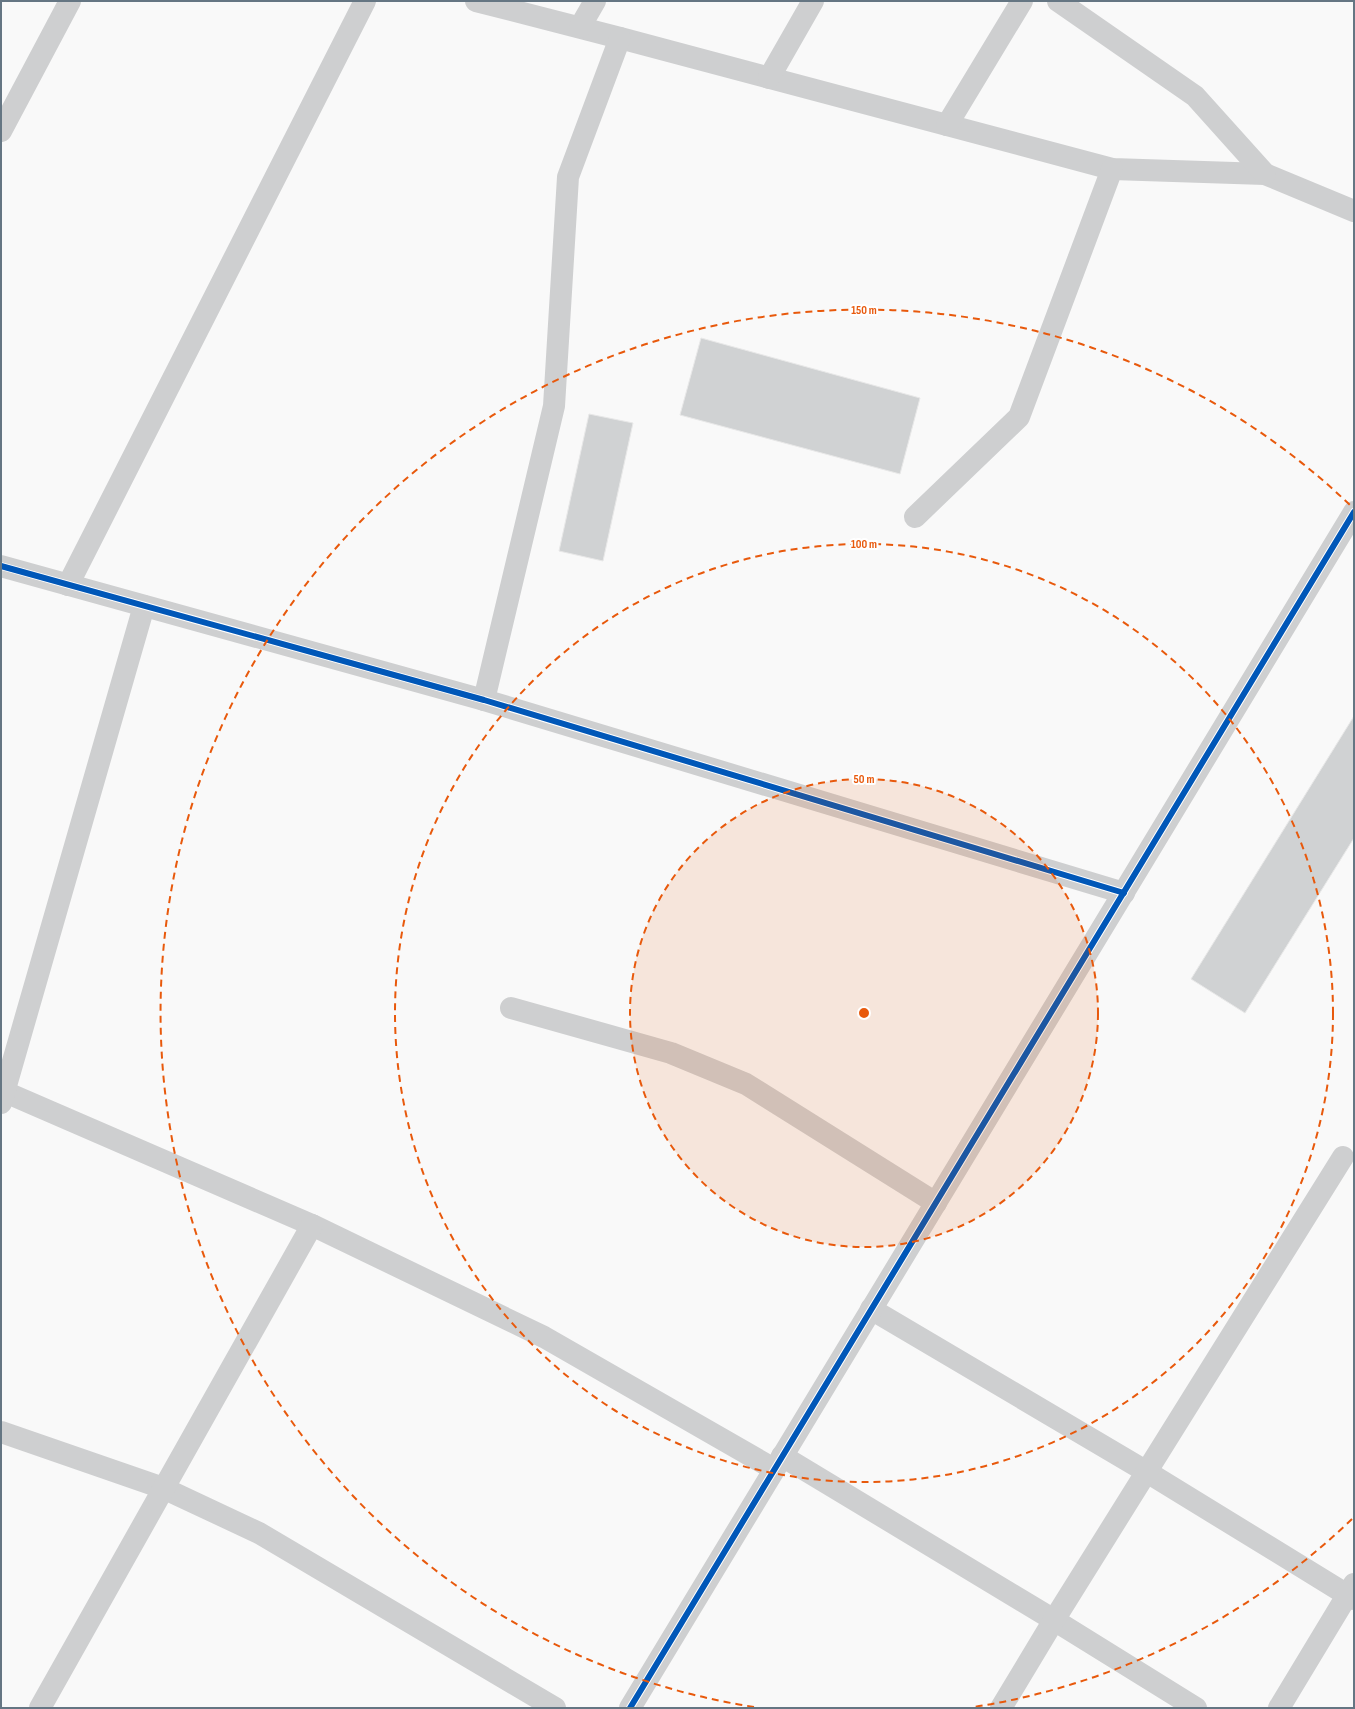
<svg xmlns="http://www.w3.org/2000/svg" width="1355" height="1709" font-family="'Sofia Sans Condensed',sans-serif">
  <rect width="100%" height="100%" fill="#f9f9f9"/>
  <g fill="#d0d2d3" stroke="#e8e8e8">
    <polygon points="701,338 920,398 900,474 680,415"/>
    <polygon points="589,414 633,423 603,561 559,551"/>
    <polygon points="1354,716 1354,838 1245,1013 1191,979"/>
  </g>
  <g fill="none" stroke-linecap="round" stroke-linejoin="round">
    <g stroke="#cecfd0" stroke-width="22">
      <polyline points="476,1 620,38 1112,169 1265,174 1354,211"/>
      <polyline points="1058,1 1195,96 1265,174"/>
      <polyline points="580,27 595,1"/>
      <polyline points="769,78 813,1"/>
      <polyline points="947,125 1022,1"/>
      <polyline points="1,131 70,1"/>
      <polyline points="915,517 1019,417 1112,169"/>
      <polyline points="1,566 484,700 1124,893"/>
      <polyline points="68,585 365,1"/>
      <polyline points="484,700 554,406 568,177 620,38"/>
      <polyline points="511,1008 671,1053 746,1084 936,1203"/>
      <polyline points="5,1092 312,1225 544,1337 774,1469"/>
      <polyline points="1,1103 144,606"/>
      <polyline points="871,1309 1147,1472 1354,1599"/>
      <polyline points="1,1432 163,1488 259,1533 555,1708"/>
      <polyline points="782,1456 1054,1620 1196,1708"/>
      <polyline points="40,1708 312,1225"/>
      <polyline points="630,1708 1354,512"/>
      <polyline points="1001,1708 1054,1620 1343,1157"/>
      <polyline points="1279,1708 1354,1584"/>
    </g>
    <defs>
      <g id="cycleway">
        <polyline points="1,566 484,700 1124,893"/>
        <polyline points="630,1708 1354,512"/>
      </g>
    </defs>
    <use href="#cycleway" stroke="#fff" stroke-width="8"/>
    <use href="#cycleway" stroke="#0057b8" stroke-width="6"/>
  </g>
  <circle cx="864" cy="1013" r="234" fill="#e8590c" fill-opacity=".12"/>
  <g fill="none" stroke="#e8590c" stroke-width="2" stroke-dasharray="7 5">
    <circle cx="864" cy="1013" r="234"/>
    <circle cx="864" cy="1013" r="469"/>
    <path d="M1352 1519A703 703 0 0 1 974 1707M754 1707A703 703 0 1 1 1352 507"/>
  </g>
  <circle cx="864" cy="1013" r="6" fill="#e8590c" stroke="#fff" stroke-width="2"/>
  <g font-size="12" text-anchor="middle" font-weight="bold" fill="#e8590c" stroke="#fff" stroke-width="4" stroke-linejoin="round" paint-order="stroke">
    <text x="864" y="314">150 m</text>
    <text x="864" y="548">100 m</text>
    <text x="864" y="783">50 m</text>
  </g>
  <rect width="1355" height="1709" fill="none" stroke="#657683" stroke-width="4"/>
</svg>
